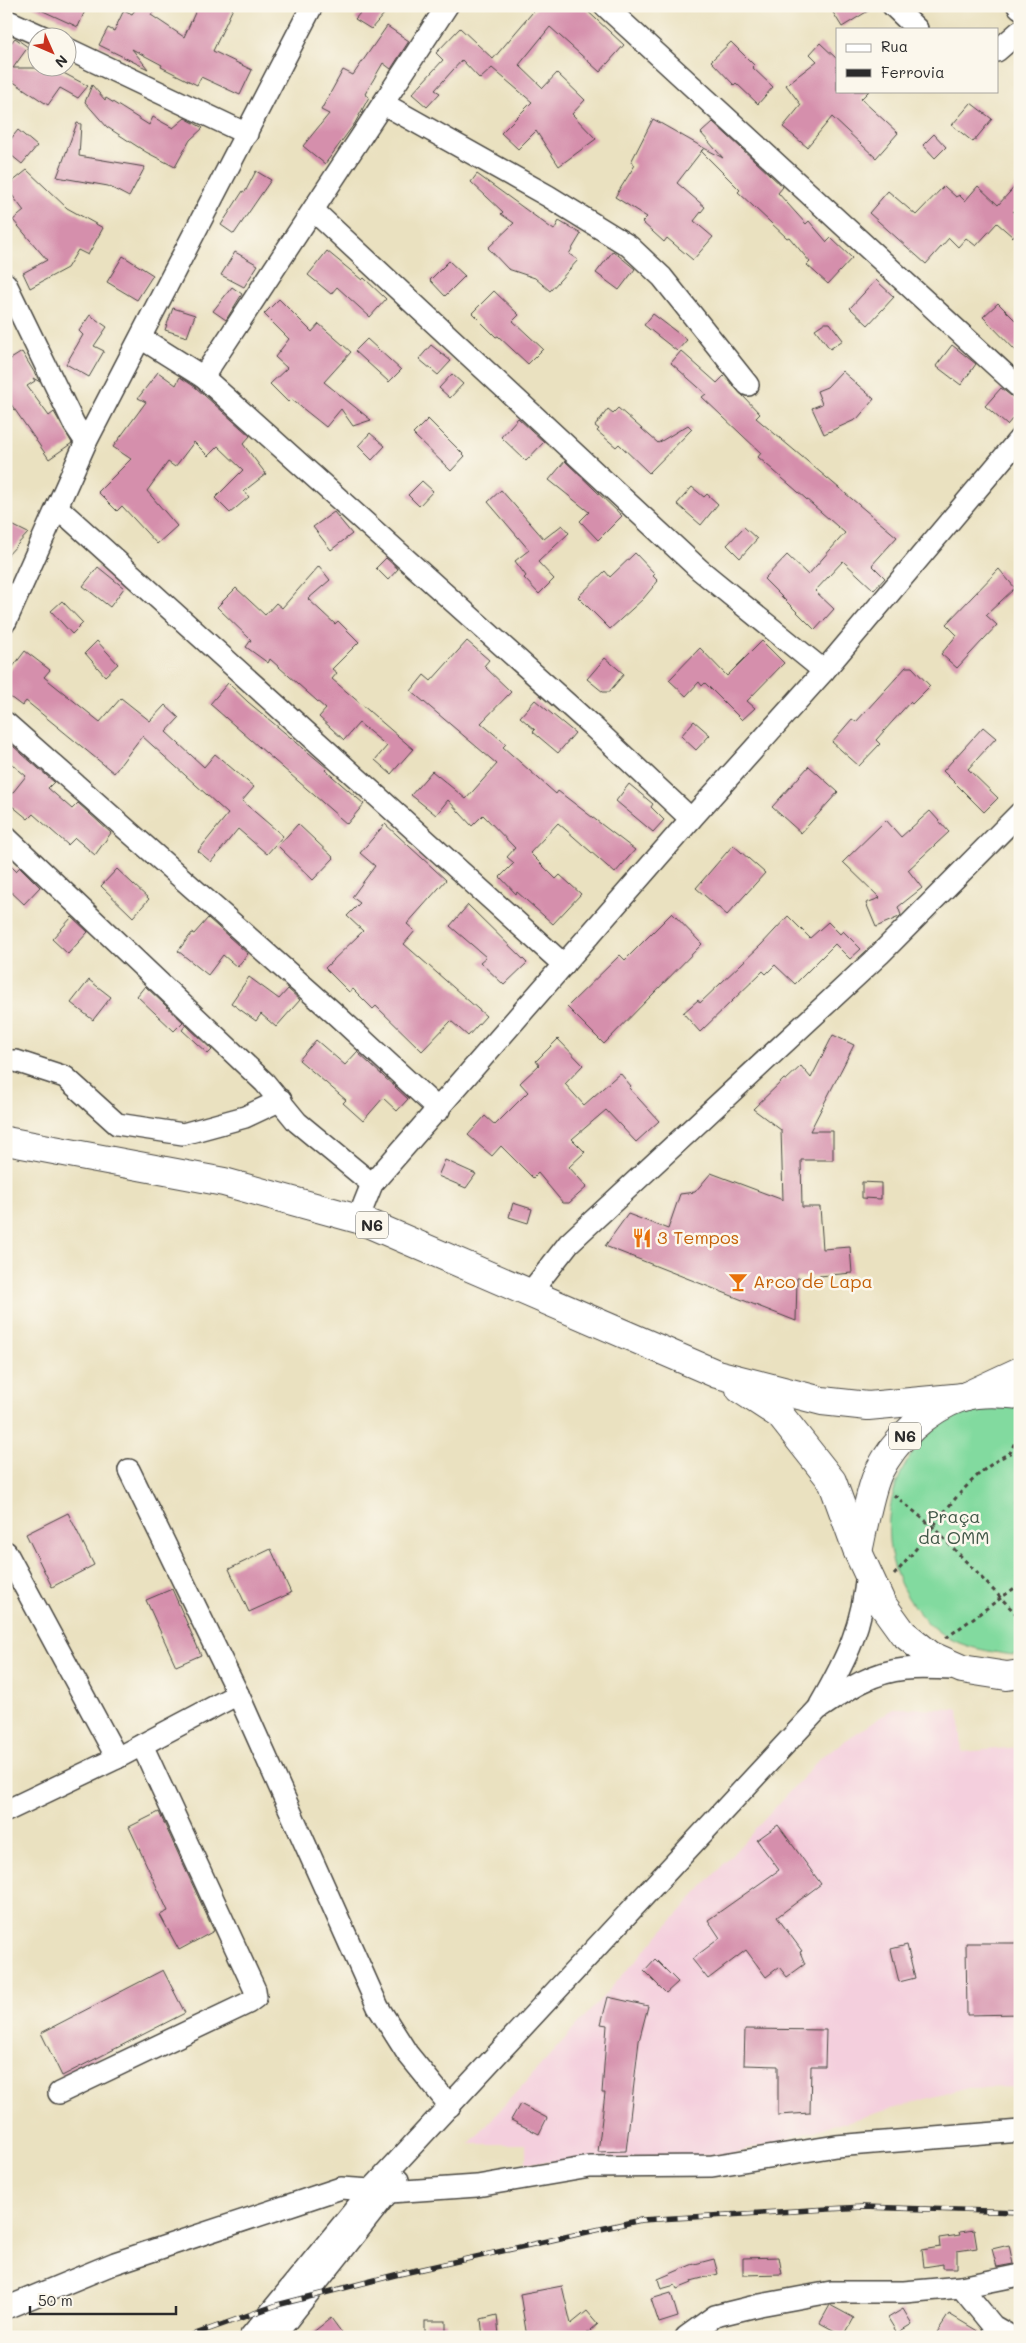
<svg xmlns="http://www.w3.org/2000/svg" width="1026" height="2343" font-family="Mali,sans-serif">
  <rect width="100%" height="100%" fill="#fbf7ec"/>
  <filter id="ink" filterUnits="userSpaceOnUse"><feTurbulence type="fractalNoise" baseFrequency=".02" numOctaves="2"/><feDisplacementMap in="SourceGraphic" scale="10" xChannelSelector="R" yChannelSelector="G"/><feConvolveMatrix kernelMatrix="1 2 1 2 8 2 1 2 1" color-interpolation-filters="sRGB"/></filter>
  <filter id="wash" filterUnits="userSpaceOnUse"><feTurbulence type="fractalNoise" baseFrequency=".0096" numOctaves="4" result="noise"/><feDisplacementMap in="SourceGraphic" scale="20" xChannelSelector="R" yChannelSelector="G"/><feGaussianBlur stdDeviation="1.12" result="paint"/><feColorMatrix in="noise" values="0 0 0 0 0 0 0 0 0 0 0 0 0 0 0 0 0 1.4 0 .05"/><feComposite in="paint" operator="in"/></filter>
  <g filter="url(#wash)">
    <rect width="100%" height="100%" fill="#eae1c0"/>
    <polygon fill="#f4cfdd" points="894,1708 959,1709 962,1752 1020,1747 1020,2087 965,2088 733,2154 526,2163 526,2144 469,2144 822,1756"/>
    <path fill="#82da9f" stroke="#568265" d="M1020 1403V1654L1013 1655C986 1651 957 1647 935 1629 880 1582 873 1502 918 1446 935 1424 964 1411 989 1404 999 1402 1010 1403 1020 1403Z"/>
    <g id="blocks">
      <g fill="#d58fac">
        <polygon points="32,6 87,6 78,27"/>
        <polygon points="138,6 157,6 151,15 184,37 198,6 234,6 213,51 252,70 240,95 201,77 197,85 161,67 162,65 132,49 148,69 99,45 108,28 114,31 124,10 132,14"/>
        <polygon points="366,6 391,6 371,29 355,19"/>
        <polygon points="538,6 582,6 624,45 600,72 550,27 519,65 543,88 557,73 585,100 572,114 596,139 559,166 536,131 518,149 501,133 532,102 492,68 480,79 462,60 435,90 440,93 427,107 412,94 443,60 436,53 460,28 493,59"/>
        <polygon points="829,6 876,6 842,27"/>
        <polygon points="387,26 409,41 391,69 383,63 365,94 369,97 355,123 325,164 303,146 329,114 321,110 343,70 353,75"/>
        <polygon points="15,38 28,47 13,68 54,68 88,86 78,98 60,88 48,105 6,77 6,49"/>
        <polygon points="731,42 754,65 752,67 773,87 758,104 736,83 734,85 711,61"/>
        <polygon points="820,43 837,59 837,91 869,91 861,99 898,133 876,158 832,117 807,147 783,127 801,105 786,85 817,61 810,54"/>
        <polygon points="92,85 105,100 106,98 149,125 153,117 173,128 185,118 203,128 190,140 175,167 146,152 107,127 85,102"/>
        <polygon points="971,103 992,119 973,142 952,125"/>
        <polygon points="653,119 704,148 677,183 705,207 694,221 713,237 693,260 667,238 664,242 642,222 647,217 615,197 635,165 631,162"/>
        <polygon points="713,122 783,187 778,193 806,224 809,221 827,242 831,238 852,258 828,284 807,265 810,262 789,237 787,238 738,192 740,190 701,151 704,148 723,158 701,133"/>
        <polygon points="77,123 81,124 79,156 145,167 129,197 108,186 57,177"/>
        <polygon points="18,130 37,146 22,164 6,151 6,145"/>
        <polygon points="934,134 946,147 935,158 923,145"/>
        <polygon points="27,170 67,208 103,228 88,255 78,250 67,268 30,288 23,273 47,260 13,220 24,211 6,187"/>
        <polygon points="256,171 271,180 234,234 221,225 243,191 245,192"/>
        <polygon points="477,174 554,230 559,221 581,234 569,254 578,260 550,291 535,278 508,269 488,248 514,223 501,214 503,212 471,182"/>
        <polygon points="1020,181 1020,205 1013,212 1020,218 1020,229 1013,237 997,223 976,246 966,238 958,247 949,238 926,264 869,213 888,191 916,215 944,186 956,197 959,195 965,201 978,186 998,205"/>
        <polygon points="327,251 362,280 364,278 386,299 370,317 337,287 331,294 308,275"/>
        <polygon points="613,251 635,269 619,290 596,273"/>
        <polygon points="235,252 258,265 244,287 221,275"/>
        <polygon points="123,256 153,275 137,300 107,282"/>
        <polygon points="449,261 465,276 445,296 430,280"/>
        <polygon points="876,280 894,297 868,325 850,308"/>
        <polygon points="232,287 242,294 226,320 213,311"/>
        <polygon points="494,291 519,315 513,321 543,349 528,364 498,336 496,337 472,313"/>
        <polygon points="279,299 312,332 319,324 351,352 324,382 371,420 353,426 341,409 326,427 291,399 288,402 270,384 287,368 275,357 289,339 264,314"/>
        <polygon points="998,303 1020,325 1020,355 983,317"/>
        <polygon points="173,308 195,315 187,337 165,330"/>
        <polygon points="653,314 687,340 677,351 644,325"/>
        <polygon points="90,315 107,327 94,346 104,351 89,377 66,364 83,335 79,331"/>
        <polygon points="824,323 830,323 843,340 830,349 815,329"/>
        <polygon points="367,339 401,370 389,382 355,351"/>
        <polygon points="431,345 451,361 438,375 419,359"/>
        <polygon points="952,345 976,364 961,385 936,366"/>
        <polygon points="681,351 717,383 724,376 760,414 756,418 897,537 872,565 885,578 874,590 843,561 815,591 834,609 815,630 764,579 787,555 808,575 845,533 758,457 761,453 702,397 706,394 671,363"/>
        <polygon points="22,352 40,382 33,378 35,381 27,386 49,416 54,412 72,443 49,459 6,397 6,362"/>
        <polygon points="842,371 874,399 857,419 824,434 812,408 822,404 817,391 827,387"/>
        <polygon points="158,372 176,385 180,377 195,387 250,436 243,444 266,474 244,491 249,497 230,513 215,498 243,470 218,446 208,456 194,442 175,467 168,462 147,491 177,526 157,544 122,506 117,511 98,492 131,459 113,447 146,402 138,398"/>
        <polygon points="452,374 463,384 450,398 439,388"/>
        <polygon points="1001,388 1020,403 1020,410 1007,425 985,406"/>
        <polygon points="618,408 658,443 688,425 692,429 649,473 619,444 616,447 597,431 599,429 595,426 608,409 613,413"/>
        <polygon points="518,418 544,442 526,461 501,437"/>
        <polygon points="428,419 465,456 451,471 413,434"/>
        <polygon points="370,433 385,446 372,460 358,446"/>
        <polygon points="565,461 622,516 598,540 580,521 589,512 549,480"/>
        <polygon points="422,481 433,491 419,506 408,495"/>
        <polygon points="692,487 704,497 707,494 718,504 701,525 677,504"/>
        <polygon points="501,490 544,539 562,525 569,533 538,562 554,579 539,594 524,578 526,576 515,561 529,550 488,502"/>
        <polygon points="334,512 352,534 331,550 313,527"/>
        <polygon points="6,522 28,533 6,557"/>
        <polygon points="744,527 757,539 740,558 727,545"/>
        <polygon points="635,553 655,574 653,576 658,581 643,599 610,629 578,597 605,571 610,577"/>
        <polygon points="386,558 398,569 388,580 376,568"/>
        <polygon points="319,566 330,580 308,599 335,624 338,621 359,642 332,669 337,673 332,679 413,749 391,774 375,760 387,746 359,723 344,740 319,717 326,709 270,659 268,663 246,647 251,640 217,607 236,588 265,615 276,603 282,608"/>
        <polygon points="98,567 124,588 110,607 83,586"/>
        <polygon points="999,569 1015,588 986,615 997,625 957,668 941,654 957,635 946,624"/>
        <polygon points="62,601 83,623 72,634 51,611"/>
        <polygon points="97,641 118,664 105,676 85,653"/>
        <polygon points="467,641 489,660 484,666 511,692 481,723 506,744 503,747 556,794 558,791 635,850 615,873 558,823 530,853 556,879 560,875 581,894 553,924 517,892 516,894 500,877 514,863 507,857 515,848 483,815 472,826 448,800 436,815 411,795 432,771 466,799 497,764 411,691 424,675 431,681"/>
        <polygon points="762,641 784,663 747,701 755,708 742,720 705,683 702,686 699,682 686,696 669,680 700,648 727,676"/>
        <polygon points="25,651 50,670 44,677 100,722 121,698 150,721 165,705 179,718 166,732 204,767 215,754 254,787 242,801 283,836 267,854 238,829 211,862 198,851 228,814 142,736 114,773 26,701 22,706 6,694 6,676"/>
        <polygon points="605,658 624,674 609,692 603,692 587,679"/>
        <polygon points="906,667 912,667 930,686 912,704 910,702 876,740 880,744 859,766 832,742 852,719 856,722"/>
        <polygon points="228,683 248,702 327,768 325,770 364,804 347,824 210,704"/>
        <polygon points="535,700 575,733 558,753 533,732 535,730 520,717"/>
        <polygon points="694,721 710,735 696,750 681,736"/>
        <polygon points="983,727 996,738 968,769 998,798 984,812 943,771"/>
        <polygon points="6,740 54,782 48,788 72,809 78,803 111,833 95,855 75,838 68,845 33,814 28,819 6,801 26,776 6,759"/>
        <polygon points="809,766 838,792 801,833 772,807"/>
        <polygon points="629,784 653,804 651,807 664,820 653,832 616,801"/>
        <polygon points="930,811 949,832 908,870 922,888 898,907 901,915 899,917 876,927 866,903 880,898 843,862 886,820 901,837"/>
        <polygon points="298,824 334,858 313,880 278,846"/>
        <polygon points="385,824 446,880 407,924 415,931 404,944 486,1016 468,1036 451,1021 422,1051 376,1006 373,1009 353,989 349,992 325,968 363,931 347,916 360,903 352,897 375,866 360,853"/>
        <polygon points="733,845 765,873 727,915 696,888"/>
        <polygon points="6,861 16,871 20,867 40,887 24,904 6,887"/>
        <polygon points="117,869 149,899 133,917 101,886"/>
        <polygon points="468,905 527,963 504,985 480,962 486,957 450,926"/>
        <polygon points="672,913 702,944 604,1044 567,1007 620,955 625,960"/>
        <polygon points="788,916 810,938 828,922 840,934 843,931 861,949 850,959 835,944 795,984 775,965 766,974 763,971 700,1032 683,1013 698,1000 700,1003 761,945"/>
        <polygon points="72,917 88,932 68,954 52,939"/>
        <polygon points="208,918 248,954 237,967 223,955 208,975 178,951 192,933 194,934"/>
        <polygon points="249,977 279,999 288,989 300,1000 276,1027 261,1014 256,1021 231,1003"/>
        <polygon points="89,980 111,997 93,1020 71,1003"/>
        <polygon points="145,986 183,1022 174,1031 137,996"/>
        <polygon points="186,1025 212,1050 208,1054 182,1030"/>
        <polygon points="833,1035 854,1045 810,1131 833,1131 833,1160 801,1160 802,1207 820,1207 823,1249 850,1247 852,1273 797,1278 796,1321 605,1246 628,1214 668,1229 680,1194 695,1192 711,1173 783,1200 781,1130 753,1109 784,1079 786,1080 801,1066 811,1078"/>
        <polygon points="558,1039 583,1065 565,1084 584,1105 620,1073 631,1086 629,1088 659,1121 636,1142 606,1110 572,1139 585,1152 569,1167 587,1187 569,1203 563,1203 538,1173 533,1178 501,1146 492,1156 468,1135 485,1116 495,1125 528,1092 520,1083 539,1065 536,1061"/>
        <polygon points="316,1040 345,1065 357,1052 408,1099 397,1111 383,1098 363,1121 343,1103 346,1100 299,1060"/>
        <polygon points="445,1160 476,1174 466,1188 438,1176"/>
        <polygon points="862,1182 881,1183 881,1199 862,1198"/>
        <polygon points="513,1203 532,1209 528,1223 509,1217"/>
        <polygon points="68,1513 94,1565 52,1587 26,1534"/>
        <polygon points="271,1549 291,1593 249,1612 229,1569"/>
        <polygon points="172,1589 201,1655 176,1666 146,1600"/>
        <polygon points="159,1812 214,1931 179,1950 160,1915 168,1911 129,1827"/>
        <polygon points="778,1825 821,1884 777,1917 802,1951 800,1952 805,1964 787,1977 779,1967 766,1977 746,1950 708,1979 692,1959 720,1938 708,1920 779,1870 757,1840"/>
        <polygon points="966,1943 1020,1943 1020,2014 967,2015"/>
        <polygon points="907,1945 915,1978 899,1982 891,1949"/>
        <polygon points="655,1959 678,1982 666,1993 644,1971"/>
        <polygon points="163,1970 185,2013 62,2076 41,2033"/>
        <polygon points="608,1997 648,2006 639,2041 626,2151 598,2152 605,2093 602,2093 607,2025 601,2024"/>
        <polygon points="745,2029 826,2030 825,2066 811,2066 810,2113 778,2115 778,2066 744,2065"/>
        <polygon points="520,2104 547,2118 539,2134 511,2120"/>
        <polygon points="974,2230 977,2248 957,2251 957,2268 943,2268 943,2264 924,2267 922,2250 940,2247 939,2238 960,2235 959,2232"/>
        <polygon points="1009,2245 1013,2264 997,2267 992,2249"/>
        <polygon points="779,2257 782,2274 743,2275 743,2258"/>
        <polygon points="714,2259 718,2274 691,2281 692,2283 677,2289 675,2285 661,2289 658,2279 691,2265"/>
        <polygon points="562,2286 571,2324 587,2311 598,2324 583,2337 527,2337 520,2294"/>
        <polygon points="671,2293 678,2317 659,2323 651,2299"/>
        <polygon points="830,2305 854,2318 844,2336 820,2323"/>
        <polygon points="903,2309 912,2324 897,2333 888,2318"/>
        <polygon points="949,2314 986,2336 987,2337 934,2337"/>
        <polygon points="497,2315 499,2335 483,2337 481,2319"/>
        <polygon points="331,2318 345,2337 307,2337"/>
        <rect x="425" y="2321" width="21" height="16"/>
      </g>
    </g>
  </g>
  <g filter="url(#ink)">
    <use href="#blocks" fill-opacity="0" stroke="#484641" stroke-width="1"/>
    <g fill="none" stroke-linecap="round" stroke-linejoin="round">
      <defs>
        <g id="minor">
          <polyline points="447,6 203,377 592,726 691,819"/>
          <polyline points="605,6 1020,388"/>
          <polyline points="893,6 917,29"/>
          <polyline points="1018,6 1020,8"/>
          <polyline points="6,20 46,38"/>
          <polyline points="68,49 247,134"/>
          <polyline points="997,51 1020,31"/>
          <polyline points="384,104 548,196 629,246 662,277 748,385"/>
          <polyline points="314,211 700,570 824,671"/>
          <polyline points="6,284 74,424 86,442"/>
          <polyline points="141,338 203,377"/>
          <polyline points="57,507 564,965"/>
          <polyline points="6,621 86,442 312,6"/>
          <polyline points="6,723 334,1013 439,1110"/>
          <polyline points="6,837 265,1083 297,1122 372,1184"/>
          <polyline points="6,1061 16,1061 65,1077 117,1124 183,1134 245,1117 281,1100"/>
          <polyline points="358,1219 372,1184 691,819 824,671 1020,438"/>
          <polyline points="530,1293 569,1243 880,954 1020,813"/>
          <polyline points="129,1470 238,1694 378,2007 407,2053 450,2106"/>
          <polyline points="6,1552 117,1758"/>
          <path d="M820 1705C847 1658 863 1626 867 1571"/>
          <polyline points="6,1811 117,1758 238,1694"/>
          <polyline points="59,2093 248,2003 256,1997 255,1990 142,1745"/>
          <polyline points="390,2192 477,2186 590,2167 712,2166 836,2146 1020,2131"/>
          <polyline points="961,2287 1020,2275"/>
          <polyline points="6,2308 115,2263 296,2203 341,2188 371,2190"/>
          <path d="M250 2337 371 2190 817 1710C845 1691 871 1672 905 1669 922 1667 939 1669 956 1669"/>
          <polyline points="274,2337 398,2180"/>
          <polyline points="686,2337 715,2316 760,2305 831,2292 904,2292 961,2287 993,2326 1012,2337"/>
        </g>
        <g id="highway">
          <polyline points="6,1141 224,1182 358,1219 717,1374 822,1401 868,1406 964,1397 1020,1371"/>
          <polyline points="740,1389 780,1415 832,1481 858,1552 882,1604 903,1633 930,1655 962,1669 1007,1676 1020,1674"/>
          <path d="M858 1552C863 1530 869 1493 878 1473 895 1439 926 1410 962 1397 978 1392 1003 1393 1020 1395"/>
        </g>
      </defs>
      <use href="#minor" stroke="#484641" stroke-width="24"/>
      <use href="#highway" stroke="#484641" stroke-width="30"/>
      <g stroke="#484641" stroke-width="3" stroke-dasharray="4 4" stroke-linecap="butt">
        <polyline points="894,1495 932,1526 1020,1618"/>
        <path d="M894 1575C931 1535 961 1477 1010 1453L1020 1431"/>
        <polyline points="946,1638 1020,1584"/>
      </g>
      <use href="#minor" stroke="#fff" stroke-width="21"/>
      <use href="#highway" stroke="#fff" stroke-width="28"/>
      <defs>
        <polyline id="rail" points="187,2337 277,2305 395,2275 641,2220 863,2207 1020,2212"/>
      </defs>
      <use href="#rail" stroke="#2b2b2b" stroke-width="5.5"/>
      <use href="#rail" stroke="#fbf7ec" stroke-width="4" stroke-dasharray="11" stroke-linecap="butt"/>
    </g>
  </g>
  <defs>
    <symbol id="restaurant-bare" viewBox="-9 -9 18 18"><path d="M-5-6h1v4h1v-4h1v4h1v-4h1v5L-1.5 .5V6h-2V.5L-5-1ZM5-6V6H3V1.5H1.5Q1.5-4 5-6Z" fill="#e8710a" stroke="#fbf7ec" stroke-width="2.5" paint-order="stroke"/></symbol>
    <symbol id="bar-bare" viewBox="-9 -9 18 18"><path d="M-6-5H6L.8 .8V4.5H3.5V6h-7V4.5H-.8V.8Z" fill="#e8710a" stroke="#fbf7ec" stroke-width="2.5" paint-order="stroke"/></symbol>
  </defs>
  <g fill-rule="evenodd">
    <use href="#restaurant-bare" x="628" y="1224" width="28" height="28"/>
    <use href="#bar-bare" x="724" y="1268" width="28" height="28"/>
  </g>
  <g text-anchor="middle" stroke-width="5" stroke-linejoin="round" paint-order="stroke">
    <g fill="#fbf7ec" stroke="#696865" stroke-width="1">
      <rect x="356" y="1211.5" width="32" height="27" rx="4"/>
      <rect x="889" y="1422.5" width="32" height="27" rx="4"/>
    </g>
    <g font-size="16" font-weight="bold" fill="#2b2b2b">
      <text x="372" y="1231">N6</text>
      <text x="905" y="1442">N6</text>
    </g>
    <g font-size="18" fill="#c56008" stroke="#fbf7ec" text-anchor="start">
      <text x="657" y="1244">3 Tempos</text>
      <text x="753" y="1288">Arco de Lapa</text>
    </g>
    <g font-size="18" fill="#415748" stroke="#fbf7ec">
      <text x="954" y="1523">Praça<tspan x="954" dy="21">da OMM</tspan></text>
    </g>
  </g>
  <rect width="1026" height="2343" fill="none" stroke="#fbf7ec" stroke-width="25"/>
  <rect x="836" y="28" width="162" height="65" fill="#fbf7ec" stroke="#a8a59f"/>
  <rect x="846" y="44" width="25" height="8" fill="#ffffff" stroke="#a8a59f"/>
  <text x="881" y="52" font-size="15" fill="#2b2b2b">Rua</text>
  <rect x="846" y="69" width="25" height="8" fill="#2b2b2b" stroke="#a8a59f"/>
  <text x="881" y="78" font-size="15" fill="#2b2b2b">Ferrovia</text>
  <g transform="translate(52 52) rotate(135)"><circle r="24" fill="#fbf7ec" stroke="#a8a59f"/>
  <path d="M0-4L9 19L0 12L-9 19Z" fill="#c8321e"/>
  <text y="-8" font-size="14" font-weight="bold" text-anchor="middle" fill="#2b2b2b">N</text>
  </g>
  <path d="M30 2306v8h146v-8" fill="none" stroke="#2b2b2b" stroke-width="2.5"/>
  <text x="38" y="2306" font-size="15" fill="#2b2b2b" stroke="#fbf7ec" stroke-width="4" paint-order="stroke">50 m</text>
</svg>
